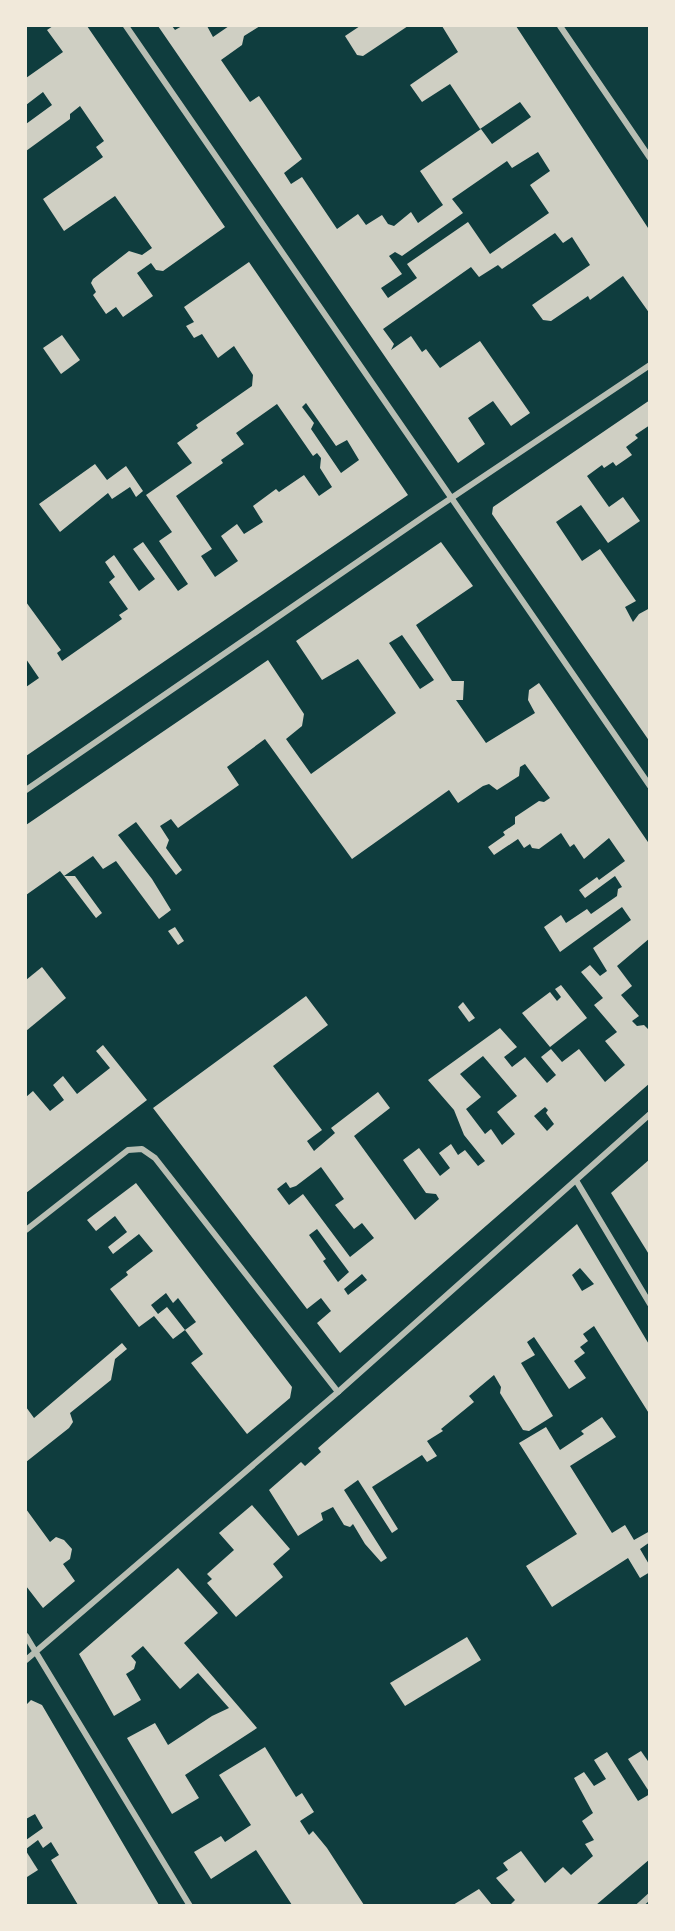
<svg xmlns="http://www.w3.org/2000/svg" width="675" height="1931" font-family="Merriweather,serif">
  <rect width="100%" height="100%" fill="#0f3d3e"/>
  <g fill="#cfcfc3" fill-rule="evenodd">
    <polygon points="53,26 87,26 225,227 163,271 156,270 151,263 137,273 153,296 123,317 116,307 106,314 93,295 96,292 91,283 93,279 129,251 142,255 152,248 115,196 64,231 43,199 103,157 96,147 104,141 80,106 70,114 70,119 26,151 26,124 52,105 43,92 26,105 26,78 63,52 47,30"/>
    <path d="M158 26H172L175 30 182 26H207L213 37 229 26H260L244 36 242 45 221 60 250 102 259 96 302 159 284 173 291 184 302 177 337 229 358 214 366 225 382 215 388 224 394 226 411 212 418 223 443 205 420 171 481 129 492 144 531 117 520 102 480 129 450 84 422 102 410 85 458 52 442 26H516L650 231V314L623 276 590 300 588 296 551 321 543 320 532 305 590 265 572 237 563 243 555 233 502 269 498 265 479 277 471 267 383 329 394 344 391 350 411 336 422 352 426 349 440 368 480 341 530 413 511 426 493 401 468 418 485 444 458 463ZM538 152 550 171 530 185 549 213 490 254 468 222 407 264 417 278 388 298 381 288 402 274 389 256 395 252 402 256 463 213 452 199 478 181 507 161 512 168Z"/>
    <polygon points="360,26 408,26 363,56 357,55 345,36"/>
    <path d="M249 262 408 495 26 756V687L39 678 26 659V602L61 650 57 653 62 661 122 619 119 615 128 609 109 582 115 577 105 562 114 555 139 591 155 579 133 549 143 542 178 591 188 584 159 541 172 532 146 495 192 463 177 443 198 428 196 425 252 386 253 375 234 346 218 358 202 334 194 338 186 326 194 322 184 307ZM306 403 336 446 347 440 359 460 341 473 311 429 314 423 302 407ZM277 404 313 456 317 453 321 458 320 468 332 487 319 496 304 475 279 492 276 489 253 506 263 522 244 534 237 524 221 536 238 561 215 577 201 556 212 549 176 496 223 463 221 460 244 444 236 433Z"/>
    <polygon points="62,335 80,360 61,374 43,348"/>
    <polygon points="650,400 650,425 635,435 638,438 626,447 632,455 616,466 613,462 604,468 602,465 587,476 609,507 623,497 640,521 608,543 581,505 556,522 582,561 600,549 636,601 625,607 633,622 639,614 650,608 650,742 492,514 493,507"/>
    <polygon points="95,464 107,480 126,466 143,491 136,497 130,487 112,499 108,493 60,532 39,504"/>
    <path d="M441 542 473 586 416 625 452 681H464L463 700H456L486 743 535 713 528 700 529 690 539 683 650 845V938L617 966 632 986 621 995 639 1016 632 1021 637 1026 644 1025 650 1031V1083L340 1353 317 1323 331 1311 321 1298 307 1309 153 1108 306 996 328 1025 273 1066 322 1130 307 1141 314 1151 335 1133 331 1128 378 1092 390 1108 354 1136 415 1220 439 1199 436 1194 426 1193 403 1160 419 1148 440 1176 450 1168 439 1153 451 1144 458 1155 465 1150 478 1166 485 1161 464 1135 454 1110 428 1080 500 1028 517 1047 504 1057 512 1067 525 1057 547 1083 556 1075 541 1057 551 1049 562 1062 579 1049 605 1082 625 1065 605 1041 617 1032 594 1005 603 998 581 972 590 965 600 976 607 971 593 948 631 920 622 907 560 952 544 927 561 915 566 923 587 909 591 914 617 896 618 889 622 887 615 876 585 898 579 890 597 877 599 880 625 861 609 838 584 859 574 844 570 847 561 833 539 849 532 848 530 844 524 848 518 839 494 855 488 847 505 835 503 832 515 824V817L539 801 544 802 550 798 525 764 520 767 519 776 497 790 489 784 483 786 458 803 449 790 352 859 265 739 227 767 239 785 178 828 171 819 160 826 169 840 166 848 182 870 176 875 136 822 118 835 152 879 171 910 159 919 116 861 103 869 93 856 64 876H75L102 913 96 918 64 876 60 871 26 895V825L268 660 304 714 302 726 286 739 311 774 396 713 358 659 322 680 296 641ZM402 635 434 680 420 689 389 643ZM483 1056 517 1096 497 1112 515 1134 502 1145 491 1129 485 1134 466 1109 481 1097 460 1074ZM545 1107 548 1110 546 1113 554 1124 547 1131 534 1116ZM321 1167 344 1199 335 1205 354 1229 362 1223 374 1238 350 1257 303 1194 289 1205 277 1189 286 1182 290 1188 296 1186ZM317 1229 349 1272 338 1282 323 1261 326 1259 309 1235ZM362 1274 367 1280 348 1295 344 1289Z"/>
    <polygon points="175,927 184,941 178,945 168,931"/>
    <polygon points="42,967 66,998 26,1031 26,980"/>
    <polygon points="561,985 587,1018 550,1047 522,1013 550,992 557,1001 561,997 555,989"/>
    <polygon points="463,1002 475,1018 469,1022 458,1007"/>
    <polygon points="103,1045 147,1100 26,1193 26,1097 33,1091 50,1111 64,1100 53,1085 63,1076 77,1094 110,1068 96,1051"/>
    <polygon points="650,1159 650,1256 611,1193"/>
    <polygon points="136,1183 292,1387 290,1398 247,1434 191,1363 203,1354 185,1330 196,1322 178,1298 173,1303 166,1293 151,1305 158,1314 167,1307 185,1330 173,1339 154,1316 139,1327 110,1289 128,1275 126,1272 153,1251 139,1234 113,1254 108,1247 127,1232 115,1216 96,1231 87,1220"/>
    <path d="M577 1224 650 1346V1415L594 1326 583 1334 588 1341 580 1347 585 1353 574 1361 586 1378 569 1389 534 1337 527 1342 535 1355 521 1363 553 1416 529 1431 523 1430 500 1393 501 1387 494 1375 469 1396 474 1402 441 1429 443 1431 427 1441 437 1456 427 1462 422 1455 372 1487 398 1529 392 1533 358 1480 344 1490 387 1558 381 1562 365 1544 353 1524 350 1527 344 1525 333 1507 321 1513 323 1520 298 1536 269 1490 301 1462 305 1466 321 1452 318 1448ZM580 1268 594 1284 582 1291 572 1275Z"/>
    <polygon points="122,1343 127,1349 115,1359 111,1380 70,1413 73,1422 69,1428 26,1462 26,1407 34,1418"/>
    <polygon points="602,1417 616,1437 570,1466 612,1533 625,1525 634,1540 650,1531 650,1542 640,1549 650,1566 650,1572 640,1578 628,1558 552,1607 526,1566 577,1534 519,1443 546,1427 560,1450 584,1434 581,1431"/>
    <polygon points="252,1505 290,1549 273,1564 283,1577 236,1617 207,1583 212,1579 207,1574 234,1550 219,1533"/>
    <polygon points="26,1509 50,1542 56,1537 64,1540 72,1549 70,1559 63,1564 75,1581 43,1608 26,1586"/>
    <polygon points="178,1568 218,1613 184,1643 257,1728 185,1775 199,1798 172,1814 127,1738 155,1723 168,1745 212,1716 229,1708 198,1673 180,1689 143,1646 131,1656 136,1662 134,1669 126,1674 141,1700 114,1716 79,1654"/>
    <polygon points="467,1637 481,1660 405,1706 390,1683"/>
    <polygon points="31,1700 42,1705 159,1905 78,1905 51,1860 59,1855 51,1842 43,1848 38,1840 26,1849 26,1840 43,1828 35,1814 26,1819 26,1705"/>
    <polygon points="265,1747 296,1797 302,1793 314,1812 300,1821 309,1835 313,1831 327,1848 364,1905 292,1905 256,1850 211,1879 194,1852 221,1836 225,1842 251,1825 219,1775"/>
    <polygon points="641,1751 650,1764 650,1793 628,1759"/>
    <polygon points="607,1752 638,1801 650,1794 650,1859 596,1905 510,1905 515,1900 496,1878 508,1870 503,1863 521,1851 545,1883 563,1867 571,1875 593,1856 585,1844 594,1840 582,1821 593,1813 574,1778 584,1772 594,1786 606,1779 594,1760"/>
    <polygon points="26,1851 38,1870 27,1877 26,1876"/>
    <polygon points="479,1889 492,1905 453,1905"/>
  </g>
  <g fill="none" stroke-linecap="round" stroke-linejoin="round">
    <g stroke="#b8beb3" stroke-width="6">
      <polyline points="126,26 650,786"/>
      <polyline points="560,26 650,158"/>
      <polyline points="26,790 426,515 650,365"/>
      <polyline points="577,1182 650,1304"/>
      <polyline points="26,1230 128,1150 142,1149 155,1158 338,1392"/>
      <polyline points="26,1636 190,1906"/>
      <polyline points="26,1660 338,1392 650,1114"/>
      <polyline points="639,1906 650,1896"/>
    </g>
  </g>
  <rect width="675" height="1931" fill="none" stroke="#f1e9da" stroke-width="54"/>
</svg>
